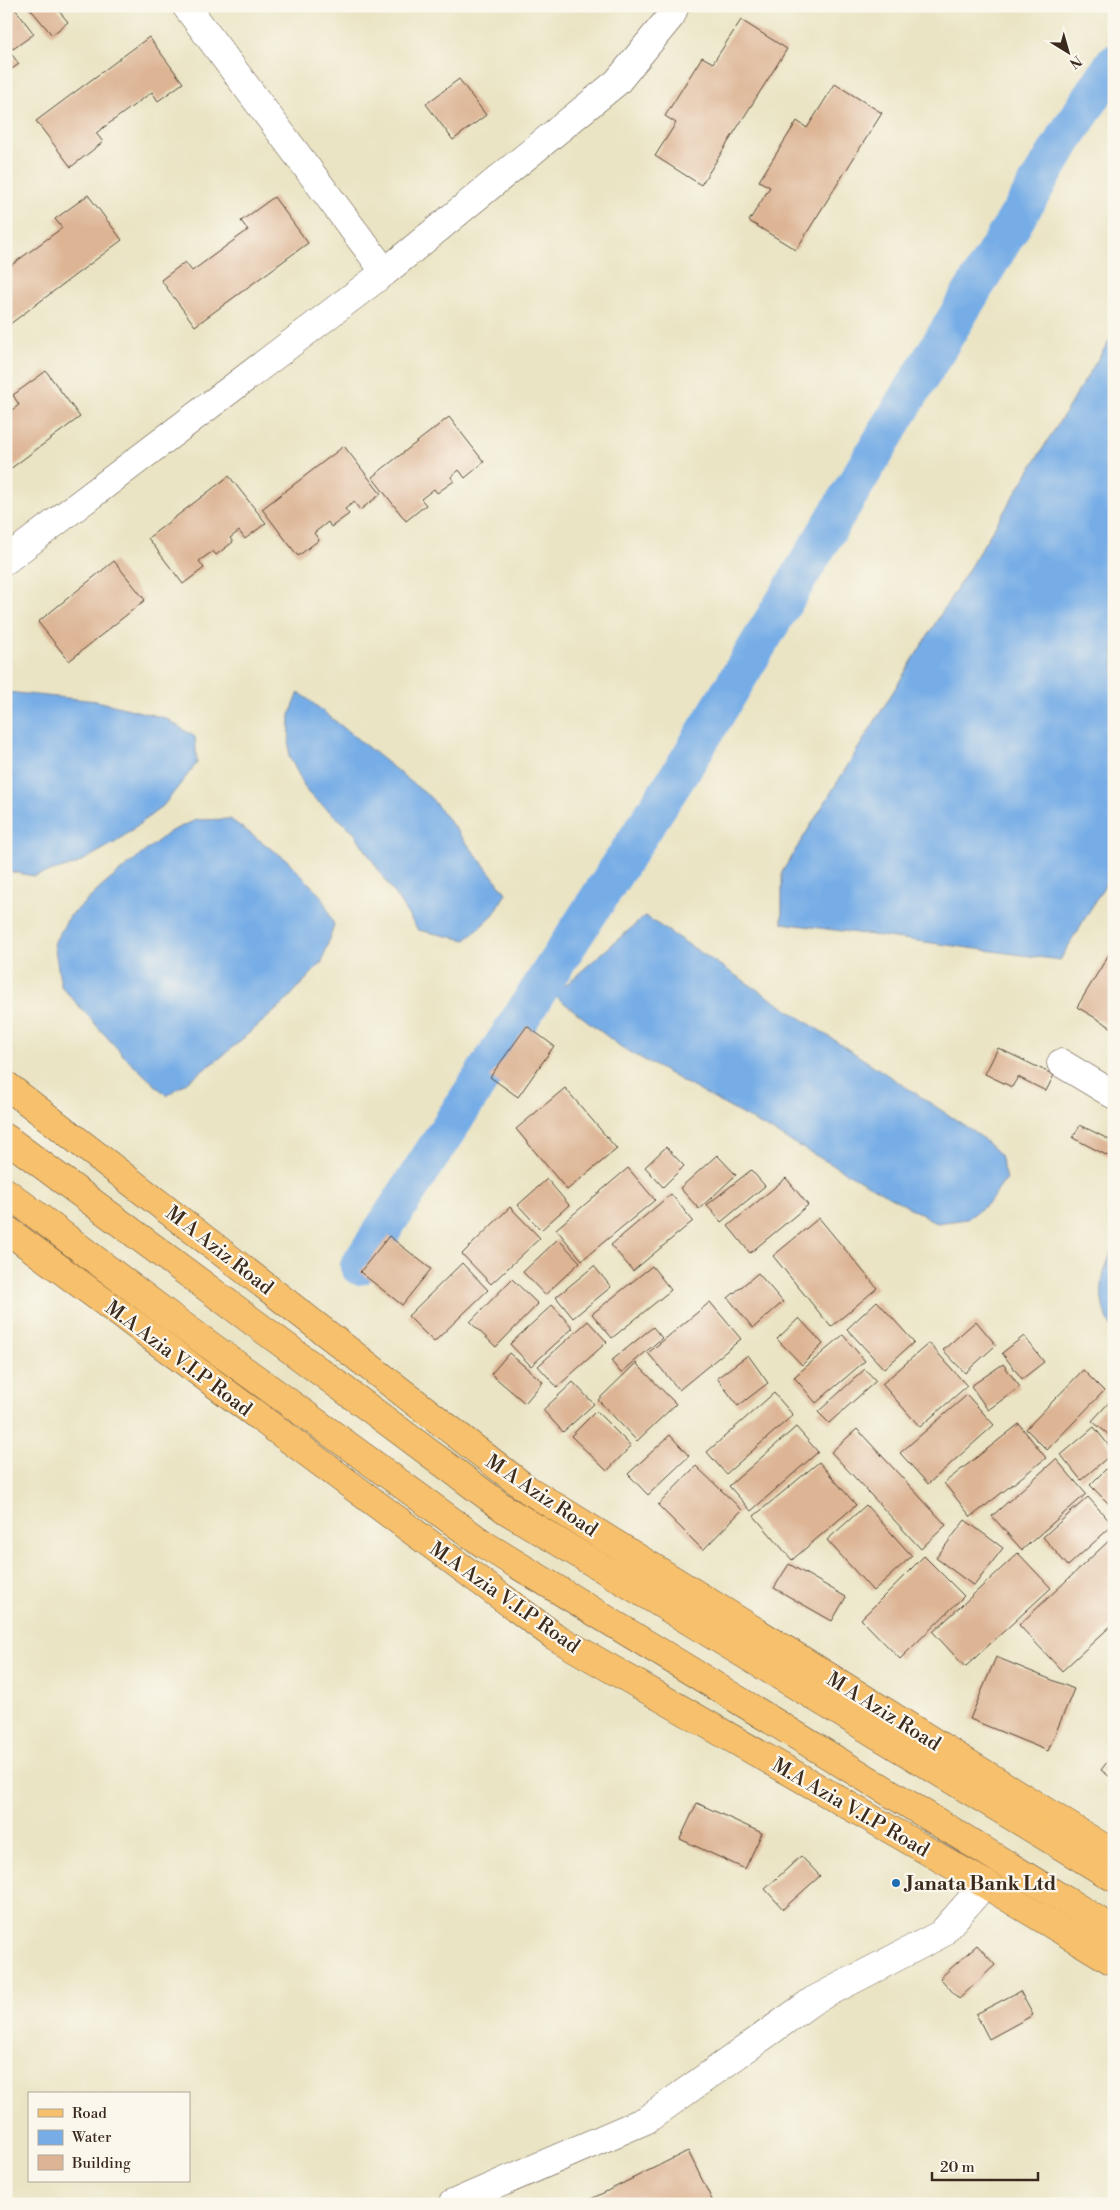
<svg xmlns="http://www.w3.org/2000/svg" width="1120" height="2210" font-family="'Libre Bodoni',serif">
  <rect width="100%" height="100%" fill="#fbf7ec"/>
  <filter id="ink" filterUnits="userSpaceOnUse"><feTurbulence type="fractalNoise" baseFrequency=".02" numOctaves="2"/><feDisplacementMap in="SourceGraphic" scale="10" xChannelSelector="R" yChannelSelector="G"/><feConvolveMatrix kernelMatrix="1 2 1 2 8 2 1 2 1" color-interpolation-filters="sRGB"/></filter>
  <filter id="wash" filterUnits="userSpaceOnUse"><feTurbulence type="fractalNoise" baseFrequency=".0096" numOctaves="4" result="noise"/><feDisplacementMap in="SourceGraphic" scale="20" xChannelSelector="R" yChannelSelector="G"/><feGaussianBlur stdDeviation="1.12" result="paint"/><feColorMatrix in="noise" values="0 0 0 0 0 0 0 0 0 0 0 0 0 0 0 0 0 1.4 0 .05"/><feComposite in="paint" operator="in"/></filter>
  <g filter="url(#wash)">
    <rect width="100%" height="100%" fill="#eae4c4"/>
    <g fill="#77ade6" stroke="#596c82">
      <polygon points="1114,333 1114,870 1060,960 782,923 782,872"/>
      <polygon points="6,692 97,701 165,718 195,737 197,763 163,806 116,842 75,865 34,876 6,871"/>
      <polygon points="299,692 431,798 506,893 494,914 466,940 418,930 353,831 308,793 289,756 290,715"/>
      <polygon points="230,819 287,860 322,897 334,925 322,962 282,1005 220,1058 167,1096 124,1056 61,986 54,943 69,917 106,883 169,832 196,820"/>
      <polygon points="645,916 979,1135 1000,1155 1006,1179 989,1203 967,1219 937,1223 621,1047 554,995"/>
      <path d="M1114 1247V1331C1095 1304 1100 1275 1114 1247Z"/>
    </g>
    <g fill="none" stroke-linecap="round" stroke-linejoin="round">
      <polyline stroke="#77ade6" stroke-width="38" points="359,1266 687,762 1070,130 1114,63"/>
    </g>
    <g id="blocks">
      <g fill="#ddb595">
        <polygon points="6,6 13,6 34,34 13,49 6,40"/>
        <polygon points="28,6 55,6 68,22 52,35"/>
        <polygon points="741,20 787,49 701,185 655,156 676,123 665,116 702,57 713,63"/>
        <polygon points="149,37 183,83 158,101 152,92 96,133 103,142 71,167 36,121"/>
        <polygon points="6,47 19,64 6,73"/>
        <polygon points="459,79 486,115 453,140 426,104"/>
        <polygon points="835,84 882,113 796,250 749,221 770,187 759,181 797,121 807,128"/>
        <polygon points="88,195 122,240 10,324 6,319 6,269 62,228 55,219"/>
        <polygon points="274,197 308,243 195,326 161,280 185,262 192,271 248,230 241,221"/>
        <polygon points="46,371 80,417 6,472 6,414 19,405 13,395"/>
        <polygon points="449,417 484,462 465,478 459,470 451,477 454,481 437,493 434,489 421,499 426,505 406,521 372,477"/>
        <polygon points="344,446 381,494 360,510 354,502 345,509 349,514 331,527 328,522 314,533 319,540 298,556 262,509"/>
        <polygon points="229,476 266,523 245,539 239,531 230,538 233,542 216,555 213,551 199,561 204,568 183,584 148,538"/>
        <polygon points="114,561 145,600 69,661 38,622"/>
        <polygon points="1114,946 1114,1029 1077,1007"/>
        <polygon points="527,1026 554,1046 518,1097 490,1077"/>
        <polygon points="998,1048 1054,1075 1046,1091 1018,1077 1012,1087 985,1074"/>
        <polygon points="565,1088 617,1149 567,1190 516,1129"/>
        <polygon points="1080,1125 1114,1142 1114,1159 1073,1138"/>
        <polygon points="666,1147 684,1166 663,1187 645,1167"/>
        <polygon points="717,1155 736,1175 699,1209 680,1188"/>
        <polygon points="628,1168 655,1200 582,1260 556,1229"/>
        <polygon points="751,1170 765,1186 721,1222 707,1205"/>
        <polygon points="786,1178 808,1205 750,1253 728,1226"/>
        <polygon points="547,1179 569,1205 541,1230 518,1205"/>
        <polygon points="671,1194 693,1221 633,1271 611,1245"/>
        <polygon points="510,1207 540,1238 491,1284 462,1254"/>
        <polygon points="819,1218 877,1288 831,1327 773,1256"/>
        <polygon points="389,1236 431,1269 402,1305 360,1272"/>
        <polygon points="558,1239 580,1262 545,1295 523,1272"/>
        <polygon points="462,1263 488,1290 434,1342 408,1316"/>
        <polygon points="594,1266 611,1287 573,1318 556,1297"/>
        <polygon points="652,1266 671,1290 612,1338 592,1314"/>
        <polygon points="758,1273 783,1302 753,1328 728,1298"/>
        <polygon points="512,1279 538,1304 496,1347 470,1322"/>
        <polygon points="877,1301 914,1342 884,1369 847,1329"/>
        <polygon points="710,1302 741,1339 679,1390 648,1353"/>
        <polygon points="552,1305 573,1328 531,1366 510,1344"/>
        <polygon points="799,1318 823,1344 802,1365 777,1339"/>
        <polygon points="588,1321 607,1342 557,1387 538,1366"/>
        <polygon points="976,1321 996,1345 965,1373 943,1350"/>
        <polygon points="653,1327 662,1338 621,1373 611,1361"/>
        <polygon points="843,1335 865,1361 816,1403 794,1377"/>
        <polygon points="1024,1336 1044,1362 1022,1379 1002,1353"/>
        <polygon points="929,1343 967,1386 920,1427 882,1384"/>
        <polygon points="509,1353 543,1382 525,1403 491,1374"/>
        <polygon points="748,1355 768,1383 738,1406 717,1378"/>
        <polygon points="636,1363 676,1404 637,1441 598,1400"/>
        <polygon points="1003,1364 1020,1387 988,1410 971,1386"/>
        <polygon points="865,1369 876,1381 829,1423 818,1412"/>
        <polygon points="1083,1370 1104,1391 1047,1450 1026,1429"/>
        <polygon points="573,1382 594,1404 563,1432 543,1410"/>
        <polygon points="774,1393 793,1415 726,1474 707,1452"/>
        <polygon points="967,1395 994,1425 928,1484 900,1453"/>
        <polygon points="1114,1397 1114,1439 1092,1421"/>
        <polygon points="596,1411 631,1446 607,1471 571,1436"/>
        <polygon points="1019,1424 1046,1458 971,1517 944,1483"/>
        <polygon points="796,1427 818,1452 751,1511 729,1486"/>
        <polygon points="1094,1427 1114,1452 1081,1480 1061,1455"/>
        <polygon points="857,1429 946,1525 921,1549 831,1452"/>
        <polygon points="670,1435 689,1456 648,1495 628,1474"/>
        <polygon points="1056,1459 1086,1494 1022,1550 992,1516"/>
        <polygon points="1114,1461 1114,1509 1090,1485"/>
        <polygon points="819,1462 856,1505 792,1560 754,1516"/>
        <polygon points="696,1466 742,1510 703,1550 658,1505"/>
        <polygon points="1088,1497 1113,1525 1068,1566 1043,1537"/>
        <polygon points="866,1505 912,1556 873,1591 827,1540"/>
        <polygon points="965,1520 1003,1548 974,1586 936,1558"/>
        <polygon points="1114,1536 1114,1623 1062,1671 1019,1625"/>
        <polygon points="1018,1553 1051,1588 965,1667 933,1632"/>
        <polygon points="924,1556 964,1596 900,1659 861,1619"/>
        <polygon points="789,1564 846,1597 832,1621 774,1588"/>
        <polygon points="996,1657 1074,1689 1048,1751 970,1719"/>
        <polygon points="1114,1753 1114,1780 1101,1770"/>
        <polygon points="697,1803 762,1833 745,1869 680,1839"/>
        <polygon points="801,1856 820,1876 783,1909 765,1889"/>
        <polygon points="977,1945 995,1965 959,1999 940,1978"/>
        <polygon points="1020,1991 1033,2015 989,2039 976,2014"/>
        <polygon points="688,2151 714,2204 581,2204"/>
      </g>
    </g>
  </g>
  <g filter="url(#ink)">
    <use href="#blocks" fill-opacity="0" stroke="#554637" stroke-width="1"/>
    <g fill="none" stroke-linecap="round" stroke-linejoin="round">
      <defs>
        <g id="street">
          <polyline points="186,6 385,272"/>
          <polyline points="6,560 385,272 617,82 671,16 675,6"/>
          <polyline points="1061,1063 1114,1095"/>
          <polyline points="452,2204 646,2120 814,2000 941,1934 985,1884"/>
        </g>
        <g id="primary">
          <polyline points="6,1085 527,1489 1114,1854"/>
          <polyline points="6,1229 554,1636 985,1884 1114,1962"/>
        </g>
        <g id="highway">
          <polyline points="6,1138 506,1510 1114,1878"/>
          <polyline points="6,1192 171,1317 485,1545 1114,1930"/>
        </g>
      </defs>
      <use href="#street" stroke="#554637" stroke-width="29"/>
      <use href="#primary" stroke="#554637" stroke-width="29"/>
      <use href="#highway" stroke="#554637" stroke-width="29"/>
      <use href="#street" stroke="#fff" stroke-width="28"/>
      <use href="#primary" stroke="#f7c06c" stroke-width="28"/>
      <use href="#highway" stroke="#f7c06c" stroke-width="28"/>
    </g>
  </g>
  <circle fill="#1f6fb2" stroke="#fbf7ec" stroke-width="2" cx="896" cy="1883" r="5"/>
  <g text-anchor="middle" stroke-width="4.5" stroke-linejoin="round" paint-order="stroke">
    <g font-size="20" fill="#3b2a1e" stroke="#fbf7ec">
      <text transform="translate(220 1250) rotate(38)" y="7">M A Aziz Road</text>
      <text transform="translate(179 1358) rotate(37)" y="7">M.A Azia V.I.P Road</text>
      <text transform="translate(542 1495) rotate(34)" y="7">M A Aziz Road</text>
      <text transform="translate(505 1597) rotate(35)" y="7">M.A Azia V.I.P Road</text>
      <text transform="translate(884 1711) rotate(32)" y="7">M A Aziz Road</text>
      <text transform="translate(851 1807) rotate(30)" y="7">M.A Azia V.I.P Road</text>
    </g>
    <g font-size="20" font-weight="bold" fill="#3b2a1e" stroke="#fbf7ec" text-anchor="start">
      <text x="906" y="1890">Janata Bank Ltd</text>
    </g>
  </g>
  <rect width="1120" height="2210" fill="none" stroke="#fbf7ec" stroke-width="25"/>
  <rect x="28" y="2092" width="162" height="90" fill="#fbf7ec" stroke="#aea59a"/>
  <rect x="38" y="2109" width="25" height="8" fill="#f7c06c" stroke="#aea59a"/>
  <text x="72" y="2118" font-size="15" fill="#3b2a1e">Road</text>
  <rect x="38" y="2130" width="25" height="15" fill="#77ade6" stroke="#aea59a"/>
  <text x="72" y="2142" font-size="15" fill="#3b2a1e">Water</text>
  <rect x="38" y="2155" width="25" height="15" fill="#ddb595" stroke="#aea59a"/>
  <text x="72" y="2168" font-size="15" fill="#3b2a1e">Building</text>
  <g transform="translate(1068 52) rotate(143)" stroke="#fbf7ec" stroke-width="4" paint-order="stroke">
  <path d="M0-4L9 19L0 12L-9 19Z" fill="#3b2a1e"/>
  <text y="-8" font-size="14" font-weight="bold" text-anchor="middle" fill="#3b2a1e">N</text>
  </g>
  <path d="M932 2172v8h106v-8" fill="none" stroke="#3b2a1e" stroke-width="2.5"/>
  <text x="940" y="2172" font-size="15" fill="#3b2a1e" stroke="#fbf7ec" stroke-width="4" paint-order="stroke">20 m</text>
</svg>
